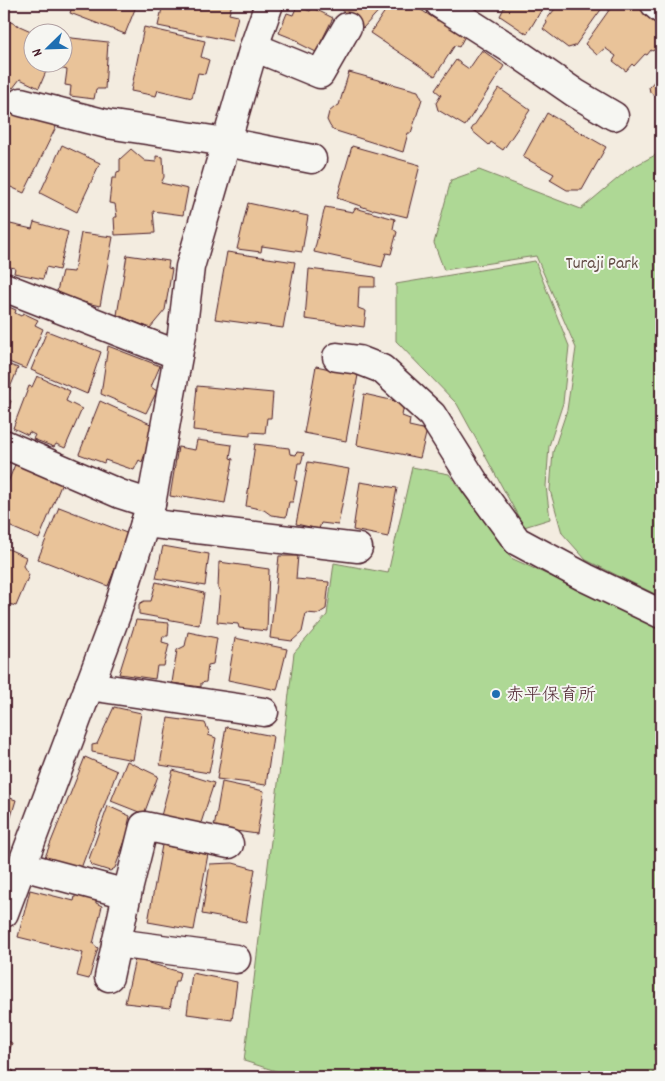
<svg xmlns="http://www.w3.org/2000/svg" width="665" height="1081" font-family="Dekko,'Klee One',sans-serif">
  <rect width="100%" height="100%" fill="#f3ece0"/>
  <filter id="ink" filterUnits="userSpaceOnUse"><feTurbulence type="fractalNoise" baseFrequency=".02" numOctaves="2"/><feDisplacementMap in="SourceGraphic" scale="10" xChannelSelector="R" yChannelSelector="G"/><feConvolveMatrix kernelMatrix="1 2 1 2 8 2 1 2 1" color-interpolation-filters="sRGB"/></filter>
  <g filter="url(#ink)">
    <g fill="#aed895" stroke="#7c7c60">
      <polygon points="661,152 661,597 586,560 562,533 550,490 553,452 567,410 576,348 536,256 444,270 434,243 451,180 479,170 581,209 629,169"/>
      <polygon points="535,261 569,346 563,403 549,446 546,486 550,519 524,527 457,404 396,341 396,284"/>
      <polygon points="412,467 449,474 511,558 661,627 661,1058 651,1077 295,1077 244,1061 294,653 327,615 334,563 388,573"/>
    </g>
    <g fill="#e9c399" stroke="#4a1f2b">
      <polygon points="73,4 137,4 125,34 70,13"/>
      <polygon points="163,4 232,4 229,14 238,16 232,41 158,26"/>
      <polygon points="334,4 385,4 363,28"/>
      <polygon points="390,4 412,4 438,21 441,19 465,36 459,47 455,45 435,76 370,33"/>
      <polygon points="506,4 545,4 527,34 500,16"/>
      <polygon points="559,4 605,4 575,46 568,48 543,29 547,23 546,20"/>
      <polygon points="612,4 635,4 661,26 661,41 653,51 651,50 647,55 645,54 634,66 632,64 626,71 613,61 616,56 605,48 597,55 585,44 612,6"/>
      <polygon points="297,6 310,11 313,8 333,18 316,52 298,43 299,41 279,33 287,13 293,15"/>
      <polygon points="4,19 33,32 32,62 50,62 39,88 20,79 13,88 4,84"/>
      <polygon points="144,27 205,41 201,57 209,60 205,74 198,73 192,98 158,90 156,96 131,91"/>
      <polygon points="63,37 108,42 105,89 96,89 94,99 70,96 71,86 65,85 67,70 60,68 60,62 62,62"/>
      <polygon points="482,50 504,66 465,126 438,110 436,103 441,95 435,90 456,60 469,69"/>
      <polygon points="349,72 418,91 422,99 411,133 408,133 403,152 333,130 330,126 327,120 329,112 335,107 339,105"/>
      <polygon points="661,74 661,101 650,92 649,87"/>
      <polygon points="499,88 530,110 503,150 491,142 489,145 471,130"/>
      <polygon points="6,102 56,127 24,193 4,184 4,106"/>
      <polygon points="547,113 606,147 582,190 567,190 550,180 554,174 523,157"/>
      <polygon points="62,145 100,163 77,212 40,193"/>
      <polygon points="352,146 420,165 407,217 374,209 372,210 337,198"/>
      <polygon points="131,149 145,161 156,162 156,156 163,157 164,177 161,183 188,189 183,215 153,211 155,233 115,235 114,217 117,217 115,204 109,203 112,178 116,178 117,172 120,171 120,159"/>
      <polygon points="248,203 308,216 302,252 262,246 261,252 237,249"/>
      <polygon points="325,207 353,212 355,208 395,219 393,229 397,232 391,254 386,253 382,267 314,252"/>
      <polygon points="34,222 68,232 59,270 46,267 43,279 14,273 15,268 4,266 4,238 6,223 32,229"/>
      <polygon points="81,233 113,237 100,306 69,299 57,291 62,271 74,272"/>
      <polygon points="227,252 295,262 283,328 215,319"/>
      <polygon points="127,255 169,261 168,268 172,269 165,310 150,328 117,315"/>
      <polygon points="309,269 375,277 375,287 359,287 358,308 366,311 364,327 305,319"/>
      <polygon points="4,305 16,310 15,313 21,316 23,313 38,320 35,325 43,329 26,369 4,360"/>
      <polygon points="47,331 101,352 87,394 31,370"/>
      <polygon points="108,346 160,366 151,387 157,391 146,413 101,394"/>
      <polygon points="4,363 18,368 6,398 11,401 4,419"/>
      <polygon points="316,366 358,375 346,441 304,433"/>
      <polygon points="37,376 70,391 66,401 82,409 65,448 56,444 54,447 33,439 35,435 29,432 28,435 13,428 29,386 32,387"/>
      <polygon points="197,386 273,393 271,418 267,418 265,433 250,432 250,436 193,430"/>
      <polygon points="364,394 404,403 402,416 410,419 409,426 427,430 420,458 357,445"/>
      <polygon points="100,401 155,426 142,462 139,460 134,470 105,460 104,463 79,454"/>
      <polygon points="197,440 232,445 230,458 233,459 225,503 183,496 182,498 170,496 178,447 195,450"/>
      <polygon points="255,444 289,448 290,454 296,455 297,452 304,453 301,463 298,463 295,481 297,481 293,502 289,502 286,517 271,515 264,510 246,506"/>
      <polygon points="16,462 62,483 39,539 4,524 4,492"/>
      <polygon points="308,462 349,469 338,525 321,523 319,529 296,524"/>
      <polygon points="360,482 397,488 388,537 353,530"/>
      <polygon points="59,507 129,534 108,586 38,559"/>
      <polygon points="163,546 209,554 205,586 156,578"/>
      <polygon points="4,547 26,557 23,566 29,575 16,606 9,604 4,616"/>
      <polygon points="279,556 298,556 296,579 329,582 326,609 318,614 306,613 302,632 292,641 270,638"/>
      <polygon points="219,562 269,569 267,631 239,628 238,624 217,622 220,590 218,589"/>
      <polygon points="156,582 204,593 199,625 139,614 139,604 144,601 151,601"/>
      <polygon points="136,620 169,623 168,636 163,636 162,642 169,644 164,666 157,666 155,679 119,674"/>
      <polygon points="188,632 217,638 213,664 208,665 206,682 201,683 201,687 172,683 177,650 185,646"/>
      <polygon points="235,638 287,649 277,690 228,680"/>
      <polygon points="114,707 141,713 133,760 92,752 92,745 97,744"/>
      <polygon points="168,718 205,723 209,732 208,735 216,738 209,773 160,765"/>
      <polygon points="226,727 273,736 266,785 217,779"/>
      <polygon points="85,757 117,771 80,871 45,857"/>
      <polygon points="127,761 158,776 144,814 111,801"/>
      <polygon points="173,770 214,783 200,826 161,816"/>
      <polygon points="222,782 264,791 257,834 214,828"/>
      <polygon points="4,796 16,800 4,840"/>
      <polygon points="108,806 130,816 128,825 130,827 115,868 110,871 91,865 89,859"/>
      <polygon points="162,845 208,854 194,930 148,922"/>
      <polygon points="233,863 255,869 246,922 202,914 210,864"/>
      <polygon points="30,890 74,901 76,892 95,896 96,903 102,906 93,944 98,948 89,979 77,976 83,953 18,937"/>
      <polygon points="135,959 180,972 178,981 175,981 170,1008 125,1003"/>
      <polygon points="192,973 237,982 232,1020 187,1014"/>
      <polygon points="4,1039 12,1043 4,1067"/>
      <polygon points="4,1067 14,1071 11,1077 4,1077"/>
    </g>
    <g fill="none" stroke-linecap="round" stroke-linejoin="round">
      <defs>
        <g id="minor">
          <polyline points="440,4 520,55 575,93 614,116"/>
          <polyline points="655,4 661,9"/>
          <polyline points="254,47 320,74 347,27"/>
          <polyline points="21,102 107,124 226,142 312,159"/>
          <polyline points="4,287 178,355"/>
          <polyline points="337,357 359,360 382,369 432,415 476,485 517,541 586,578 661,614"/>
          <polyline points="4,444 120,494 151,504"/>
          <polyline points="145,523 358,548"/>
          <polyline points="89,686 264,712"/>
          <polyline points="22,866 127,894 144,826 229,844"/>
          <polyline points="4,913 116,615 151,504 182,334 190,267 254,47 269,4"/>
          <polyline points="116,943 236,959"/>
          <polyline points="109,977 127,894"/>
        </g>
      </defs>
      <use href="#minor" stroke="#4a1f2b" stroke-width="31"/>
      <use href="#minor" stroke="#f6f6f2" stroke-width="28"/>
    </g>
  </g>
  <circle fill="#1f6fb2" stroke="#f6f6f2" stroke-width="2" cx="496" cy="694" r="5"/>
  <g text-anchor="middle" stroke-width="4" stroke-linejoin="round" paint-order="stroke">
    <g font-size="18" fill="#634d46" stroke="#f6f6f2">
      <text x="602" y="268">Turaji Park</text>
    </g>
    <g font-size="18" fill="#4a1f2b" stroke="#f6f6f2" text-anchor="start">
      <text x="506" y="700">赤平保育所</text>
    </g>
  </g>
  <rect width="665" height="1081" fill="none" stroke="#f6f6f2" stroke-width="20"/>
  <rect x="10" y="10" width="645" height="1061" fill="none" stroke="#4a1f2b" stroke-width="2" filter="url(#ink)"/>
  <g transform="translate(48 48) rotate(247)"><circle r="24" fill="#f6f6f2" stroke="#b1a0a2"/>
  <path d="M0-4L9 19L0 12L-9 19Z" fill="#1f6fb2"/>
  <text y="-8" font-size="14" font-weight="bold" text-anchor="middle" fill="#4a1f2b">N</text>
  </g>
</svg>
